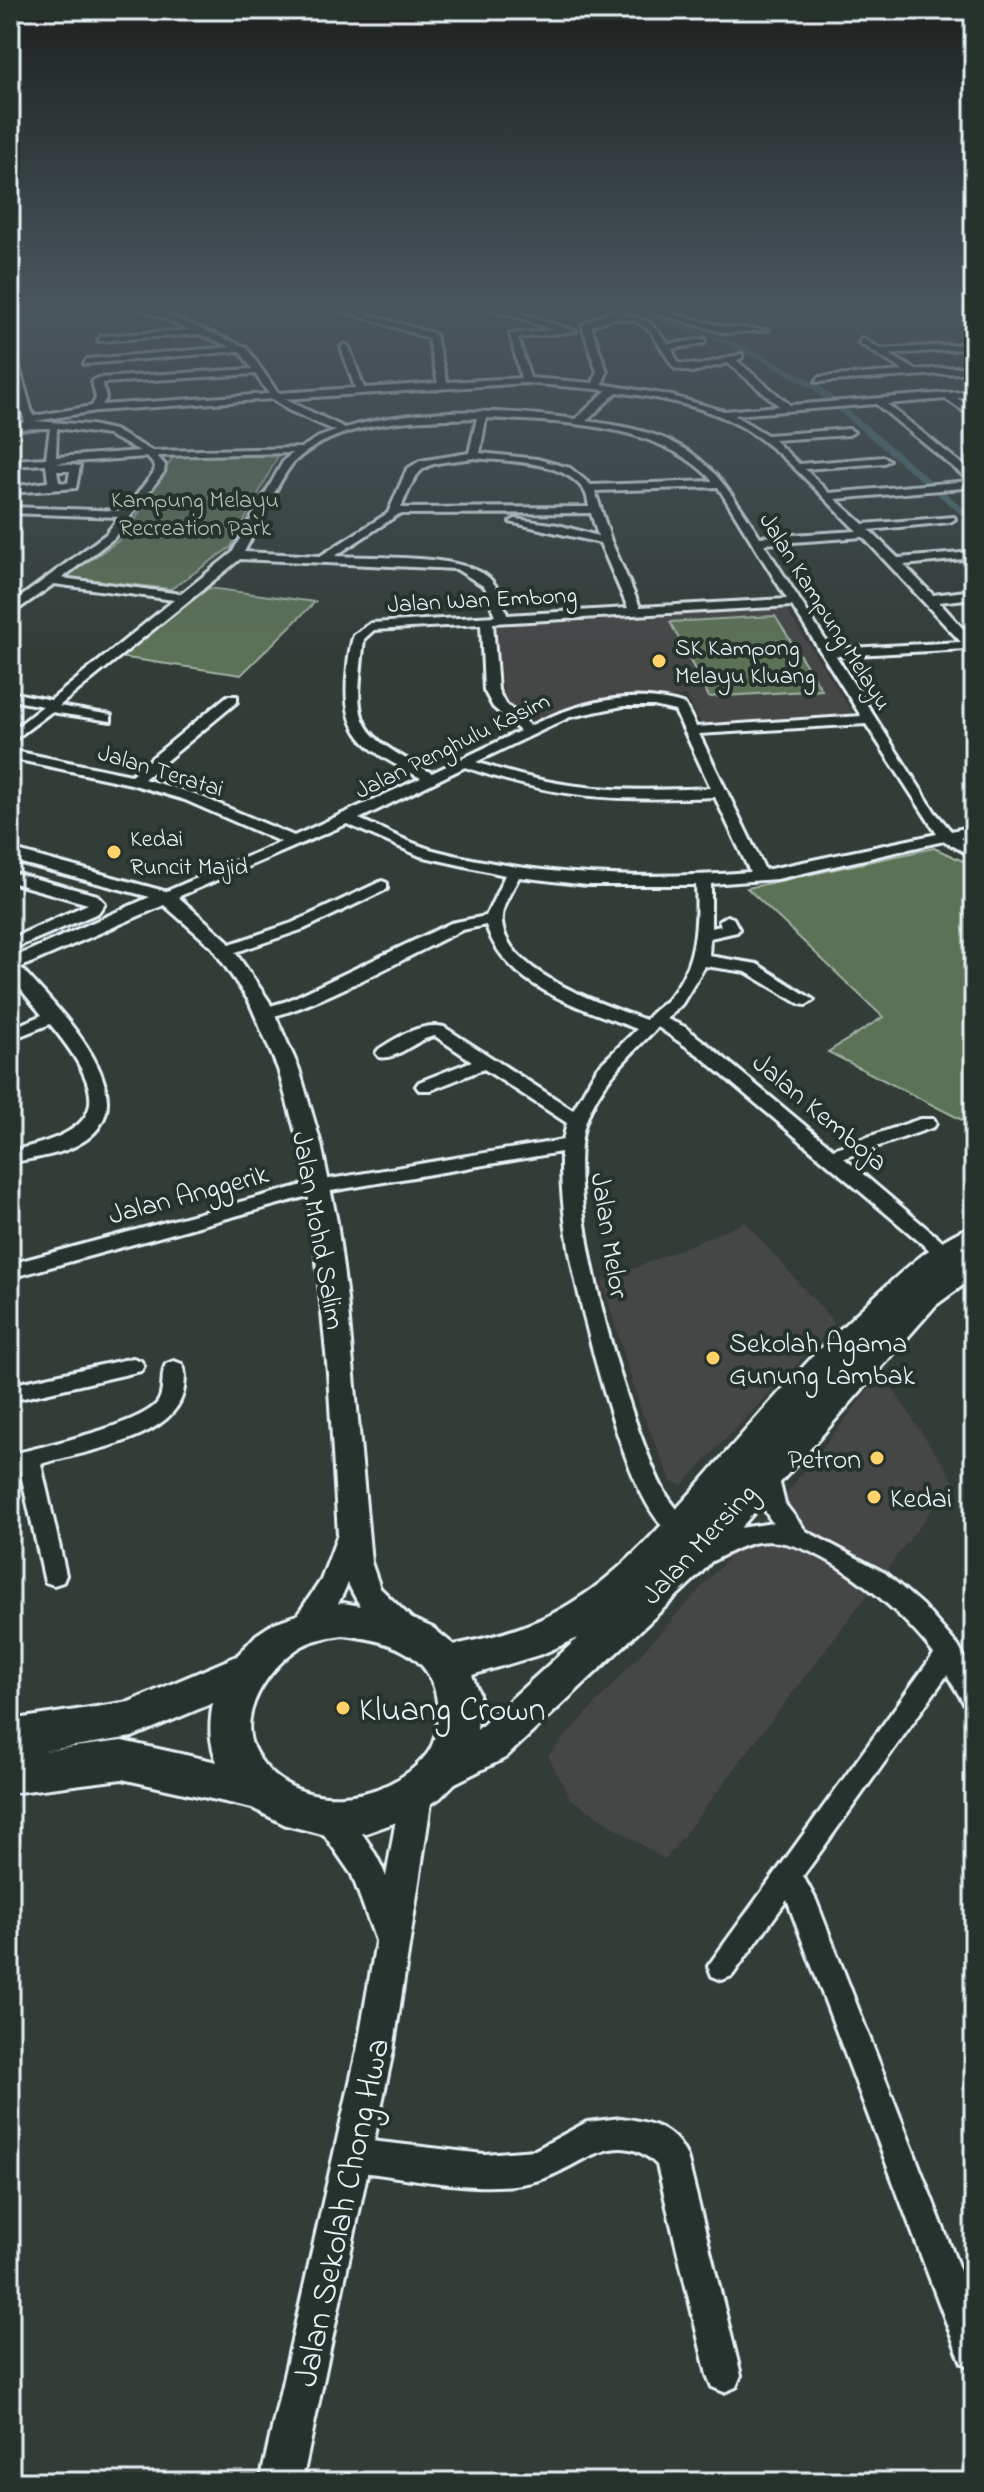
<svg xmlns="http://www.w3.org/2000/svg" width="984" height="2492" font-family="'Indie Flower',sans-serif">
  <rect width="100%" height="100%" fill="#343c38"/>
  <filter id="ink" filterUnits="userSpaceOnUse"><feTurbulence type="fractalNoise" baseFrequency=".0125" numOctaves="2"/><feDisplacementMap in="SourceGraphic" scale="16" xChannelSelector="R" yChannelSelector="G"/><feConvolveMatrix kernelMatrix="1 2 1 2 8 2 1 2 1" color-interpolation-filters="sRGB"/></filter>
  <g filter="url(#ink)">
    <g fill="#454746">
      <polygon points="786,609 857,720 705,732 687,696 578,704 528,720 505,703 494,625"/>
      <polygon points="745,1222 835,1324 682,1485 672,1482 642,1413 602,1282"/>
      <polygon points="882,1373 954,1481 665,1860 570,1798 548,1756 781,1500"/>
    </g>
    <g fill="#5c7256" stroke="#a2b2a7" stroke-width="2">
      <polygon points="278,456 231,547 171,589 66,577 125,536 173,457"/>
      <polygon points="209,588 315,602 241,675 120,657"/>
      <polygon points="775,616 822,690 709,697 670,622"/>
      <polygon points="934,848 974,866 974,1126 828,1052 883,1017 747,888"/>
    </g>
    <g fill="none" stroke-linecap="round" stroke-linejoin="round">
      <polygon fill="#4b6f71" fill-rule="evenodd" points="613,307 645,312 721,337 769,358 816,383 974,517 974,525 810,387 763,361 715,340"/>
      <defs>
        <g id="minor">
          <path d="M138 307H148L246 347 278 393 355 388 341 347 345 344 349 347 364 388 438 383 428 338 332 307H343L435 334 447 382 521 378 510 334 554 330 487 307H498L576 331 518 338 530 378 593 383 597 372 582 325C589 321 619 307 626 307L620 313 649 322 669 344 705 339V343L672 349 678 363 700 365 742 354V358L736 360 790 405 974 391V397L957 398 974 410V418L946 399 887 404 974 474V487L835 499 863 524 954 517 955 519 950 522 869 530 898 558 974 552V558L904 565 933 595 974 590V598L939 602 974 641V653L967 649 836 656 935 812 951 831 974 826V834L960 838 974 846V857L944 841 777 879 711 884V928L721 926 719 921 727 916 733 918 739 929 737 932 710 938 709 956 757 964 814 1000 806 1005 800 1004 746 972 705 966 682 1004 667 1019 685 1027 712 1048 833 1149 920 1119H934L936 1123 934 1127 844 1158 957 1254 947 1261 940 1259 700 1056 658 1027C629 1056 598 1084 585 1124 562 1199 626 1412 661 1485 668 1501 683 1514 692 1530L688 1537C636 1553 583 1313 574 1273 566 1234 560 1191 561 1152L319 1193 10 1278V1264L318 1181 563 1140 567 1123 484 1069 431 1090H419L416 1086 419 1082 472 1061 435 1036C415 1039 397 1061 379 1057L376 1053 379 1049C398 1037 421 1022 444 1027L573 1110 597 1068 637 1029C583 1008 505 988 486 925L462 930C428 946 288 1023 260 1017L257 1013 260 1009 287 1001 451 923 486 916 505 875 420 856 347 824 166 902 160 900V894L281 842 185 800 131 784 10 758V750L131 775 227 696H237V702L144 779 195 794 294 836 421 778C372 752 342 740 347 678 348 664 349 648 354 635L371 623 495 616 485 587 456 569 240 559 59 706 111 715V721L51 712 10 743V732L43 706 10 700V692L51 700 174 600 54 584 10 615V605L106 534 119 517 10 513V507L124 511 154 472 155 466 147 457 56 463 80 466 76 488 10 493V487L48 482 46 464 10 466V460L46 458 50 428 10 429V423L25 422 10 365V346L14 349 33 416 92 406 96 398 92 381 97 378 252 369 240 351 84 364 87 359 231 347 199 334 98 341 101 336 190 330ZM614 318 636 321 650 330 674 368 692 372 728 363 779 406 724 411 668 395 602 384 607 372 591 326ZM255 374 269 394 102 405 106 398 102 383ZM526 383 607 390 576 419C501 409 419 406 345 428L284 399ZM617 392C659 398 704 405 742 427 783 450 823 498 857 531L760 537C708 455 687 434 586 421ZM273 399 288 410 336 431 319 437 301 448 152 451 114 430 91 425 35 421 96 411ZM876 404 970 481 829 493 805 469 884 463 889 460 884 457 799 464 774 440 849 435 854 432 849 429 767 435 734 415ZM477 418 469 453 420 461 407 469 388 513 320 556 244 552C255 533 282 472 295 461 341 419 418 420 477 418ZM486 418C561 422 659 422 713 481L591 485 570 468 537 459 480 453ZM57 428 108 435 140 451 56 457ZM293 453 284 460 232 553 181 594 62 578 114 538 164 472 165 465 157 456ZM474 458C507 462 560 459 583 489 587 493 588 501 589 507L401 508C422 457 423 466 474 458ZM57 471H70L68 483 59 482ZM718 487 787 599 640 607 611 541 595 491ZM591 513 598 536 558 525 515 519 510 522 600 543 628 608 507 615C503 601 499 587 488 577 460 554 372 558 335 556L399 514ZM863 537 961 642 831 649 764 544ZM792 606 861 716 696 727 685 705C633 688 577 703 530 726L504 702 498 690 493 623ZM481 624 484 690 493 707 520 731 432 773C353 731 354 726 364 639L374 630ZM623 706H654L675 711 711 788C620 792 565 792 476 762L570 717ZM866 724 937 834 765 870 699 734ZM465 767C559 800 617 801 715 797L750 872C644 880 536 877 433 850 408 843 383 829 359 819ZM519 877 587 885H696C698 926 696 966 668 999 661 1006 650 1013 646 1020 606 1005 507 974 502 923 500 907 512 891 519 877Z"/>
          <polygon points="632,307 644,307 726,327 768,330 726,333"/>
          <polygon points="862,338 881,349 968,344 965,349 889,354 916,370 974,366 974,372 816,382 819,377 904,371 859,343"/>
          <polygon points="10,872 97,895 105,903 98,913 10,950 10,939 88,904 10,882"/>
          <polygon points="382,881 387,883 387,889 304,929 227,955 219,950 221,947 292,923"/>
          <path d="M10 961 16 962C50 1002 161 1103 75 1146 55 1156 32 1158 10 1163V1151C108 1131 110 1097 50 1024L10 1040V1029L42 1015 10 976Z"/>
          <polygon points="133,1358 141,1361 144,1366 141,1371 10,1401 10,1385"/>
          <path d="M174 1361 182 1364C186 1371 185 1379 184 1388 177 1440 84 1451 41 1464L66 1575 63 1582 54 1585 45 1582 20 1470 10 1473V1455C38 1447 148 1424 159 1400 165 1388 160 1374 166 1364Z"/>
          <path d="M767 1460 775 1463 785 1504 806 1531 885 1573 922 1605 958 1646 974 1674V1708L965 1705 947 1675 803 1876 816 1900 974 2307V2368L962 2363 957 2351 787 1900 732 1976 722 1980 712 1976 708 1966 934 1654C902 1611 816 1533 758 1542 738 1545 720 1559 701 1566L693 1563 689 1556 693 1549 740 1528 773 1523C762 1509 750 1479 759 1463Z"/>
          <path d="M621 2118C650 2122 674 2127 687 2157L741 2375 736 2387 724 2392 712 2387 707 2375 657 2165C616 2124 578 2169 539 2180 485 2196 409 2177 354 2171L343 2166 338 2155 343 2144 354 2139 484 2154 535 2150 587 2122Z"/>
        </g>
        <g id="tertiary">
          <path d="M10 849 175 894 226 939 269 1001 299 1069 321 1144 337 1222 347 1299 371 1562 380 1588 413 1620 417 1629 413 1638C384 1648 358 1606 348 1583 338 1604 322 1644 295 1635L290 1626 321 1580 338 1534 328 1373 313 1222 299 1144 278 1069 249 1001 212 947 164 905 10 972V959L150 897 10 860Z"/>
          <path d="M417 1776 428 1780 433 1790 393 2051 302 2482H260L357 2051 376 1941 352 1875 312 1817 316 1807 328 1802C351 1811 378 1854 386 1877L401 1790 406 1780Z"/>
        </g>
        <path id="trunk" d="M974 1226V1277L936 1305 701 1573 505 1758 455 1783 440 1798 411 1817 366 1833 326 1835 286 1825 252 1808 122 1779 10 1793V1720L129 1702 237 1656 256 1635 274 1623 325 1605 343 1603 396 1612 433 1628 454 1645C496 1637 537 1625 573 1602 622 1572 659 1528 697 1486 753 1422 808 1357 871 1300 898 1275 939 1236 974 1226ZM343 1635C394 1641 437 1655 438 1713 438 1726 435 1744 427 1754 387 1805 292 1816 256 1753 234 1715 270 1665 302 1646 315 1639 329 1637 343 1635ZM578 1638 477 1730 479 1694 472 1675 542 1654ZM213 1703C209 1725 209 1741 217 1762L122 1741 43 1751 132 1737Z"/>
      </defs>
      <use href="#minor" stroke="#e8f1f8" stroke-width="6"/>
      <use href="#tertiary" stroke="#e8f1f8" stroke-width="6"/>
      <use href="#trunk" stroke="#e8f1f8" stroke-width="6"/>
      <use href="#minor" fill="#26332d" fill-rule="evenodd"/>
      <use href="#tertiary" fill="#26332d" fill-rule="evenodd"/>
      <use href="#trunk" fill="#26332d" fill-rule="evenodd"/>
    </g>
  </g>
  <linearGradient id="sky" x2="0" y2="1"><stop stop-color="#1d211f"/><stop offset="0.47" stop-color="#4a565e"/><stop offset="1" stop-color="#4a565e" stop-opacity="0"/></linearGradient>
  <rect width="984" height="655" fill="url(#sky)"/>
  <g fill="#ffd166" stroke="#26332d" stroke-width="3">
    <circle cx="659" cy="661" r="8"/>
    <circle cx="114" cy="852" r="8"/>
    <circle cx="713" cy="1358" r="8"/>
    <circle cx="877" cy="1458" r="8"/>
    <circle cx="874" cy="1497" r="8"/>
    <circle cx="343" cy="1708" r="8"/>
  </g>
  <g text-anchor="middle" stroke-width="8" stroke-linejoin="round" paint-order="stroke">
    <g font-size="24" fill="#b0beb7" stroke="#26332d">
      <text x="195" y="507">Kampung Melayu<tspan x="195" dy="28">Recreation Park</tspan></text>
    </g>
    <g font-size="24" fill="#e8f1f8" stroke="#26332d">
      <text transform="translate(482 599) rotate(-3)" y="8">Jalan Wan Embong</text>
      <text transform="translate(826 611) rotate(58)" y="8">Jalan Kampung Melayu</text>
      <text transform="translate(452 745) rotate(-26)" y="8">Jalan Penghulu Kasim</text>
      <text transform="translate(161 770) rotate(17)" y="8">Jalan Teratai</text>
    </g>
    <g font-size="24" fill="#e8f1f8" stroke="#26332d" text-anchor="start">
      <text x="675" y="655">SK Kampong<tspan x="675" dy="28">Melayu Kluang</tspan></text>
      <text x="130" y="846">Kedai<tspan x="130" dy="28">Runcit Majid</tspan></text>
    </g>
    <g font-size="28" fill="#e8f1f8" stroke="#26332d">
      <text transform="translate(821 1111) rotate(40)" y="10">Jalan Kemboja</text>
      <text transform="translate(188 1193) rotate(-15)" y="10">Jalan Anggerik</text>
      <text transform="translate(320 1230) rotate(80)" y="10">Jalan Mohd Salim</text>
      <text transform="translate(611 1235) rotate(81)" y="10">Jalan Melor</text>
      <text transform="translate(698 1543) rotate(-47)" y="10">Jalan Mersing</text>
    </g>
    <g font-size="28" fill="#e8f1f8" stroke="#26332d" text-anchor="start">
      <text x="729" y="1352">Sekolah Agama<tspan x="729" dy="32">Gunung Lambak</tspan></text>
      <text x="861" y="1468" text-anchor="end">Petron</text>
      <text x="890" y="1507">Kedai</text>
    </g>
    <g font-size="34" fill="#e8f1f8" stroke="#26332d" text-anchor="start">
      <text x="359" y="1720">Kluang Crown</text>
    </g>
    <g font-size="34" fill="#e8f1f8" stroke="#26332d">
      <text transform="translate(340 2212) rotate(-78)" y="12">Jalan Sekolah Chong Hwa</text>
    </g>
  </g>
  <rect width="984" height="2492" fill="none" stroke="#26332d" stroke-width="40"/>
  <rect x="20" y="20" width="944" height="2452" fill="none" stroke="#e8f1f8" stroke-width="3" filter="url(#ink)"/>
</svg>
